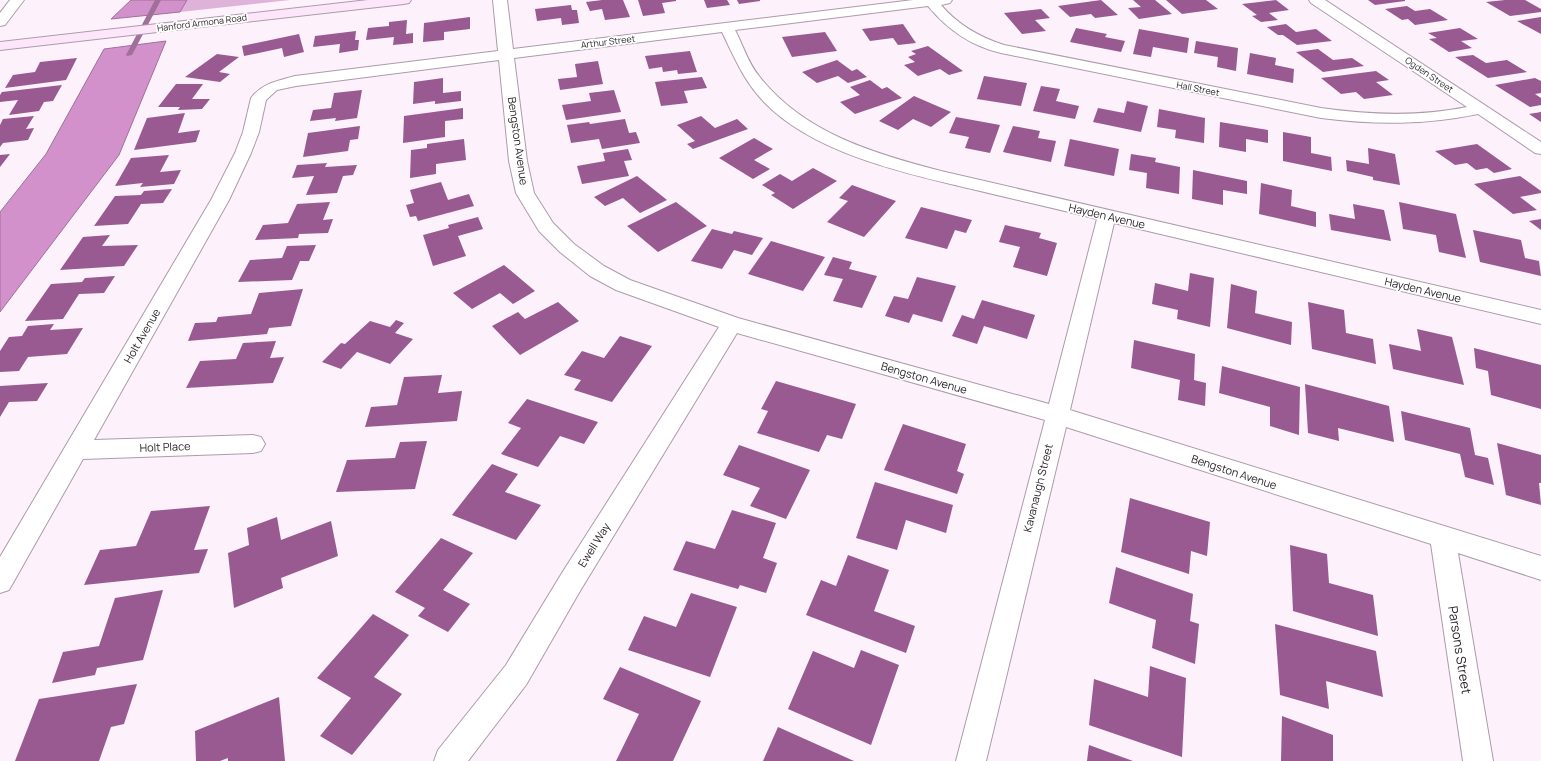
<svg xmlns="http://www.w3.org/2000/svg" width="1541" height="761" font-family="Manrope,sans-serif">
  <rect width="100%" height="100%" fill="#fdf2fb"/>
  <polygon fill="#dfb3d9" points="187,0 290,0 180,12"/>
  <g fill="#d391cb" stroke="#a0709a">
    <polygon points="131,0 187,0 180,12 111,19"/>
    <polygon points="166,41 119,155 0,312 0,212 46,154 104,49"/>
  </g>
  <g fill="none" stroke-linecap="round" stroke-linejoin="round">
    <polygon fill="#a0709a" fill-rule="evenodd" points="155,0 161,0 132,55 127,56 126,55"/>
  </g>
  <g fill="#985a91">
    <polygon points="602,0 623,0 630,17 605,20 602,9 590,11 586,2"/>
    <polygon points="638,0 676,0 676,1 662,3 665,13 643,16"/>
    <polygon points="704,0 727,0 730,5 707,8"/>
    <polygon points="737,0 760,0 760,1 739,4"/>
    <polygon points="1101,0 1118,15 1095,18 1091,14 1070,17 1058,6"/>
    <polygon points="1133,0 1155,0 1172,14 1139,19 1128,8 1141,7"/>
    <polygon points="1166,0 1206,0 1218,9 1182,14"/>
    <polygon points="1276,0 1289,10 1269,13 1278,20 1261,22 1252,16 1257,15 1242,4"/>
    <polygon points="1368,0 1405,0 1405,1 1375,5"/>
    <polygon points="1505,0 1525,0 1541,9 1541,12 1510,16 1486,2"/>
    <polygon points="571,5 572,10 577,10 579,23 562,25 561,18 537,21 535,9"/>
    <polygon points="1407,6 1415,11 1430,9 1448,20 1415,25 1408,19 1402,20 1385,9"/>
    <polygon points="1041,9 1050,18 1035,20 1046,31 1022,34 1004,13"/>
    <polygon points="470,17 470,29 444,32 444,40 423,42 424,23"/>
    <polygon points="1541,17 1541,34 1517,21"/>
    <polygon points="407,20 406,34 413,33 413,43 393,45 394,37 366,40 368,28 389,26 389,22"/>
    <polygon points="903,24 916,43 898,45 893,38 870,41 862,29"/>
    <polygon points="1286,24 1296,32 1316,29 1332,41 1297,45 1283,35 1278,35 1267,27"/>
    <polygon points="1076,28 1107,34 1105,37 1125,41 1121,52 1070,42"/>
    <polygon points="1460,28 1478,39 1461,41 1472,48 1449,52 1429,39 1437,38 1428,33"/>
    <polygon points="1139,29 1189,38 1187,53 1153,47 1151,57 1133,54"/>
    <polygon points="356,31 355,40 359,40 358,50 339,53 340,44 313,47 315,36"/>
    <polygon points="825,32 837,51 792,57 782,37"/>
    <polygon points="299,34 304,52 284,57 282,48 244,56 242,46"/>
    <polygon points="1196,41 1238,48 1236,71 1217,67 1218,57 1194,53"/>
    <polygon points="928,46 963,71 949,75 940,69 918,76 904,65 915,62 908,57 916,54 911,51"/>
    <polygon points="1318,49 1333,60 1352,58 1364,66 1323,72 1296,52"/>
    <polygon points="690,51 697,72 678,74 677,70 663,72 662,67 649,69 645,56"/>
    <polygon points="1250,53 1276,58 1275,65 1294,69 1293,83 1247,74"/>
    <polygon points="217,54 239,57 219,72 230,74 220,82 185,77"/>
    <polygon points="1473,55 1486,63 1507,60 1527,72 1488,78 1455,57"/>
    <polygon points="77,58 66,80 5,88 13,75 35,72 40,62"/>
    <polygon points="837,60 852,71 857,69 867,77 848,83 838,76 817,83 802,72"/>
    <polygon points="598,61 603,84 560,90 558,79 577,77 575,64"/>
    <polygon points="1376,71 1389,80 1376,82 1393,95 1364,99 1356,92 1341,94 1321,78"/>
    <polygon points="984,76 1027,83 1021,106 977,99"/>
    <polygon points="702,77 707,88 684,91 688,103 661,106 655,82"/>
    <polygon points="443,78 443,93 461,91 461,101 435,104 435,101 413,104 414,82"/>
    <polygon points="1535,78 1541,81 1541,93 1535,94 1541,98 1541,105 1530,107 1495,85"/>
    <polygon points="870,80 882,89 887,87 902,98 855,114 840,102 860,95 850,87"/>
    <polygon points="176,84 203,84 192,99 210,99 202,109 178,110 180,107 158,107"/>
    <polygon points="62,85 53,101 44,102 39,111 9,115 18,100 0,102 0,95 2,92"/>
    <polygon points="1041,86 1060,89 1056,101 1079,106 1075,119 1033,111"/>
    <polygon points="362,90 357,118 335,121 336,118 310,121 313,110 331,108 334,93"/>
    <polygon points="614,90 621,112 566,120 562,105 591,101 589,93"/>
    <polygon points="914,96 951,112 931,127 913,119 898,130 879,121"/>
    <polygon points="1127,101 1148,106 1141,132 1093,122 1098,108 1124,113"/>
    <polygon points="463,108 463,119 445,121 445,137 403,143 404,116"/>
    <polygon points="1159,109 1205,118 1204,143 1175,138 1176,130 1157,127"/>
    <polygon points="1541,112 1541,122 1529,114"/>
    <polygon points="185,113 178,133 200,130 196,142 134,150 147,118"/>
    <polygon points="34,116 26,129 34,128 28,140 3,143 0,147 0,125 3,119"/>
    <polygon points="701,116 715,128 737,119 748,129 693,149 687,144 695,141 677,125"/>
    <polygon points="956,117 1000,125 990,153 965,148 969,137 949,133"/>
    <polygon points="625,119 629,133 636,132 640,143 602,149 599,139 571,143 567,125 589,122 590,124"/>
    <polygon points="1220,122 1268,130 1268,143 1246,139 1246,152 1219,147"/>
    <polygon points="360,126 358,139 350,140 348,151 303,157 308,133"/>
    <polygon points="1013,126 1040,131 1038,138 1056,141 1051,162 1003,152"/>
    <polygon points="1283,132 1311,137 1311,153 1331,157 1332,171 1283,161"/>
    <polygon points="754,138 773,149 754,160 770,169 753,179 719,158"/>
    <polygon points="464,139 466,160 436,164 436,174 410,178 411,150 427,148 427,144"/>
    <polygon points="1070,139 1119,149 1114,176 1064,166"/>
    <polygon points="1477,144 1512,169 1494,173 1487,168 1476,170 1467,163 1455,165 1435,151"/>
    <polygon points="1368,148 1395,154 1400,185 1373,180 1373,177 1347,171 1346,160 1369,164"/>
    <polygon points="628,149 632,160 624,161 629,176 582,184 577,166 605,161 603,153"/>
    <polygon points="10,154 0,167 0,155"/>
    <polygon points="1131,154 1156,158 1155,162 1180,167 1179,194 1146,188 1147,173 1129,170"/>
    <polygon points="169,155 160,172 181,170 174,184 140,187 143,183 115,186 131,158"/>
    <polygon points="327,163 325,167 357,165 353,175 343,176 337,193 306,195 314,176 292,178 297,165"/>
    <polygon points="813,168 837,181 793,209 771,195 775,193 762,185 780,174 792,181"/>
    <polygon points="1193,170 1247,181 1247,194 1223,190 1223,205 1192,199"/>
    <polygon points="637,176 667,200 640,213 623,198 605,206 594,197"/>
    <polygon points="1520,176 1541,191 1541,193 1520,197 1537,210 1513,214 1474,184"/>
    <polygon points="441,182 448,200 469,194 474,206 418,221 416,216 410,217 406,205 414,203 410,190"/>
    <polygon points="1261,183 1292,190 1291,206 1316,212 1316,227 1259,214"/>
    <polygon points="852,185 896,201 864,237 827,222 848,201 839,198"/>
    <polygon points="172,189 163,203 141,204 128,224 94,226 115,196 141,195 144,191"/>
    <polygon points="330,202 323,220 333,219 328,233 299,234 298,238 255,240 263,225 288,223 297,204"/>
    <polygon points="676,202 707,226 658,252 627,226"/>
    <polygon points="1399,202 1456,214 1466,258 1439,252 1436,235 1403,229"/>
    <polygon points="1353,204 1384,210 1391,241 1331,230 1329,214 1355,219"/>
    <polygon points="921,207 972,220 966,233 955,230 947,249 905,238"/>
    <polygon points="478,217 483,229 458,236 466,256 433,266 423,235 449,228 448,225"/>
    <polygon points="1541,219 1541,230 1529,221"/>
    <polygon points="1005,225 1041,233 1039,238 1057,243 1047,276 1013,267 1020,247 999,242"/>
    <polygon points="712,229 732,234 734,231 763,238 752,255 734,250 722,269 691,261"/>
    <polygon points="1473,230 1521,240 1525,258 1539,261 1541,276 1480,262"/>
    <polygon points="110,235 102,246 138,245 124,266 60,270 83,237"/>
    <polygon points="771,241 825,257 803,291 748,274"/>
    <polygon points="316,245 309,261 300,261 292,280 238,282 250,260 282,258 287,246"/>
    <polygon points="833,257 852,262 849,269 877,276 862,308 833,301 843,279 824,275"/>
    <polygon points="504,265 535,291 513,304 500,293 472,309 453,293"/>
    <polygon points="1190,273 1214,278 1210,327 1177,319 1178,310 1152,304 1155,283 1188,291"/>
    <polygon points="115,276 104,293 79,294 63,319 25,321 51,284 82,282 85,278"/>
    <polygon points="917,277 956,286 942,322 913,314 909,323 885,316 894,296 908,299"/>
    <polygon points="1231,284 1257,291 1255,313 1292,322 1291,345 1227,328"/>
    <polygon points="303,289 291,326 269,328 267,334 188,341 195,323 216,322 218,317 251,314 259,293"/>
    <polygon points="982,300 1035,315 1027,339 984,326 977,344 952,336 962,315 974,319"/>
    <polygon points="558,302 579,321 520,355 492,326 518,312 525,319"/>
    <polygon points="1308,302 1344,310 1346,333 1373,339 1376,364 1312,349"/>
    <polygon points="396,320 404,323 395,333 413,339 390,364 357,352 341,369 322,362 341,343 345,344 370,321 390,327"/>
    <polygon points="54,324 50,330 83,328 67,354 28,357 19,371 0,372 0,351 9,337 22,336 28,326"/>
    <polygon points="1417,329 1452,337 1464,385 1393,369 1389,344 1421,351"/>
    <polygon points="620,336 652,346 612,402 574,390 581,380 564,375 582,351 604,358"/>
    <polygon points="1134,340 1195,354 1194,380 1206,383 1205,406 1178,400 1180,380 1131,368"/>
    <polygon points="276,341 270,358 284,357 273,383 186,388 200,361 236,359 243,343"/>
    <polygon points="1474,348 1541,365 1541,409 1491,395 1488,371 1476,368"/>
    <polygon points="1222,366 1300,387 1299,435 1270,426 1270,407 1219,393"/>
    <polygon points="442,375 438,393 462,391 457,421 365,427 371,407 397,405 404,377"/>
    <polygon points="776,381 856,404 842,439 827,435 819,452 757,433 768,411 761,409"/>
    <polygon points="48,383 37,401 9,402 0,417 0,386"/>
    <polygon points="1305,384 1389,406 1394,442 1338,428 1339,441 1308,433"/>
    <polygon points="527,399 598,422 584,444 560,436 538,467 501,454 521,428 508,423"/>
    <polygon points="1401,411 1470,428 1475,455 1488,458 1494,485 1465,477 1460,454 1405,440"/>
    <polygon points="903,424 966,444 957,471 964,474 957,494 884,470"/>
    <polygon points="427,441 415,489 336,492 347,460 395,458 400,442"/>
    <polygon points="1497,443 1541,455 1541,483 1539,483 1541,505 1506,495"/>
    <polygon points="739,445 810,470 786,519 750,506 760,488 723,475"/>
    <polygon points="492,464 518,474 505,492 541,505 516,540 452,515"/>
    <polygon points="875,482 953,505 946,533 906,520 897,550 856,538"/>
    <polygon points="1130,498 1210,522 1207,556 1191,551 1189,574 1121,552"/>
    <polygon points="210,506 194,550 208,549 199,573 84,585 100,550 136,546 151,511"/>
    <polygon points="732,510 776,523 763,558 777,563 766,593 740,585 738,589 673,570 686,541 715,549"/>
    <polygon points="277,517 281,540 331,521 338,556 281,578 283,588 234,608 228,553 249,545 247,528"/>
    <polygon points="441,538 473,553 443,590 470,604 448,632 418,616 425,608 395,592"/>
    <polygon points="1290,545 1327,554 1329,583 1373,595 1378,636 1293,611"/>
    <polygon points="848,555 889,570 874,611 915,626 906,653 806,615 821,580 836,586"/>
    <polygon points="1116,567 1193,594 1190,621 1199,624 1195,664 1152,648 1156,620 1109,603"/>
    <polygon points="163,590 143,660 97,668 95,675 52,683 63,652 99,646 115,598"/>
    <polygon points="691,593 737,607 710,677 628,650 644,616 676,627"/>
    <polygon points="373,614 409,635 374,677 402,694 352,755 320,736 351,698 317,678"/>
    <polygon points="1275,624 1376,651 1383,697 1326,681 1329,709 1280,695"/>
    <polygon points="861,650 899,665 871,745 788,709 813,651 854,668"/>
    <polygon points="1150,666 1186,678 1182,757 1089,725 1094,679 1148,697"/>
    <polygon points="620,667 701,701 673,761 616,761 639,714 603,699"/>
    <polygon points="137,684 124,724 111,727 99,761 15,761 39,699"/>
    <polygon points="279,697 285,761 228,761 228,758 220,761 196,761 195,731"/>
    <polygon points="1282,716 1333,735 1333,761 1281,761"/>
    <polygon points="778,727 854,761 763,761"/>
    <polygon points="1089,745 1133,761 1087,761"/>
  </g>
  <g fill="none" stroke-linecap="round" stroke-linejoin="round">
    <defs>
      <g id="street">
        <polygon points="10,0 24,0 5,25 0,26 0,13"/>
        <path d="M493 0H507L513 49 913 0H952L950 3 941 5C958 25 979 37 1004 45L1321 108C1370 115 1418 117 1467 107L1311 3 1309 0H1325L1541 142V154L1535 153 1478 114C1424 125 1376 125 1321 118L1001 53C971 46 948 30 928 6L735 30C743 45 748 63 759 76 803 133 875 154 941 171L1541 310V324L1114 223 1070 410 1541 556V580L1458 553 1493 761H1463L1431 544 1066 427 986 761H956L1045 420 737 333 580 591 526 685 468 761H434L438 750 506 665 562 573 719 327 616 290 590 276 560 252 539 231 516 193 509 161 499 60 296 86 277 90 266 100 259 132 251 153 229 200 94 440 253 435 261 437 265 444 261 451 253 453 83 459 9 590 0 593V557L211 200 235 153 243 132 251 98C262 83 278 81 295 76L498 51ZM722 32C734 57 744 81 764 102 814 154 908 174 976 190 1017 200 1057 209 1097 219L1049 404 738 318 630 280 604 266 574 244 553 223 534 193 527 161 514 58Z"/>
      </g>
      <polygon id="secondary" points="368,0 411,0 409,3 404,4 0,50 0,42"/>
    </defs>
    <use href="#street" stroke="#ac9baa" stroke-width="2"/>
    <use href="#secondary" stroke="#ac9baa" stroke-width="2"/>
    <use href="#street" fill="#fff" fill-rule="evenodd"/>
    <use href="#secondary" fill="#fde6fa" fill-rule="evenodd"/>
  </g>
  <g text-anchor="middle" stroke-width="3.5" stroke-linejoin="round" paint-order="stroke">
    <g font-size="9" fill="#2a2329" stroke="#fff">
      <text transform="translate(202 23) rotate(-7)" y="3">Hanford Armona Road</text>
      <text transform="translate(608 42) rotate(-7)" y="3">Arthur Street</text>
      <text transform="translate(1429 75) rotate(34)" y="3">Ogden Street</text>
      <text transform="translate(1198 89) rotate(11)" y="3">Hall Street</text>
    </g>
    <g font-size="11" fill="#2a2329" stroke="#fff">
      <text transform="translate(518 141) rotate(82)" y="4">Bengston Avenue</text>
      <text transform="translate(1107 216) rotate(13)" y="4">Hayden Avenue</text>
      <text transform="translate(1423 290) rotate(13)" y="4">Hayden Avenue</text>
      <text transform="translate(142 336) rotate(-60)" y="4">Holt Avenue</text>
      <text transform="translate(924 378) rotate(16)" y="4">Bengston Avenue</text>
      <text transform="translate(165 447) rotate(-2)" y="4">Holt Place</text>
      <text transform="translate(1234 472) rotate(18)" y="4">Bengston Avenue</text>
      <text transform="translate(1038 488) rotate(-76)" y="4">Kavanaugh Street</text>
      <text transform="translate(594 545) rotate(-58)" y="4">Ewell Way</text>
    </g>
    <g font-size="13" fill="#2a2329" stroke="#fff">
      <text transform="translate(1460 650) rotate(81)" y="5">Parsons Street</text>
    </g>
  </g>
</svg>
